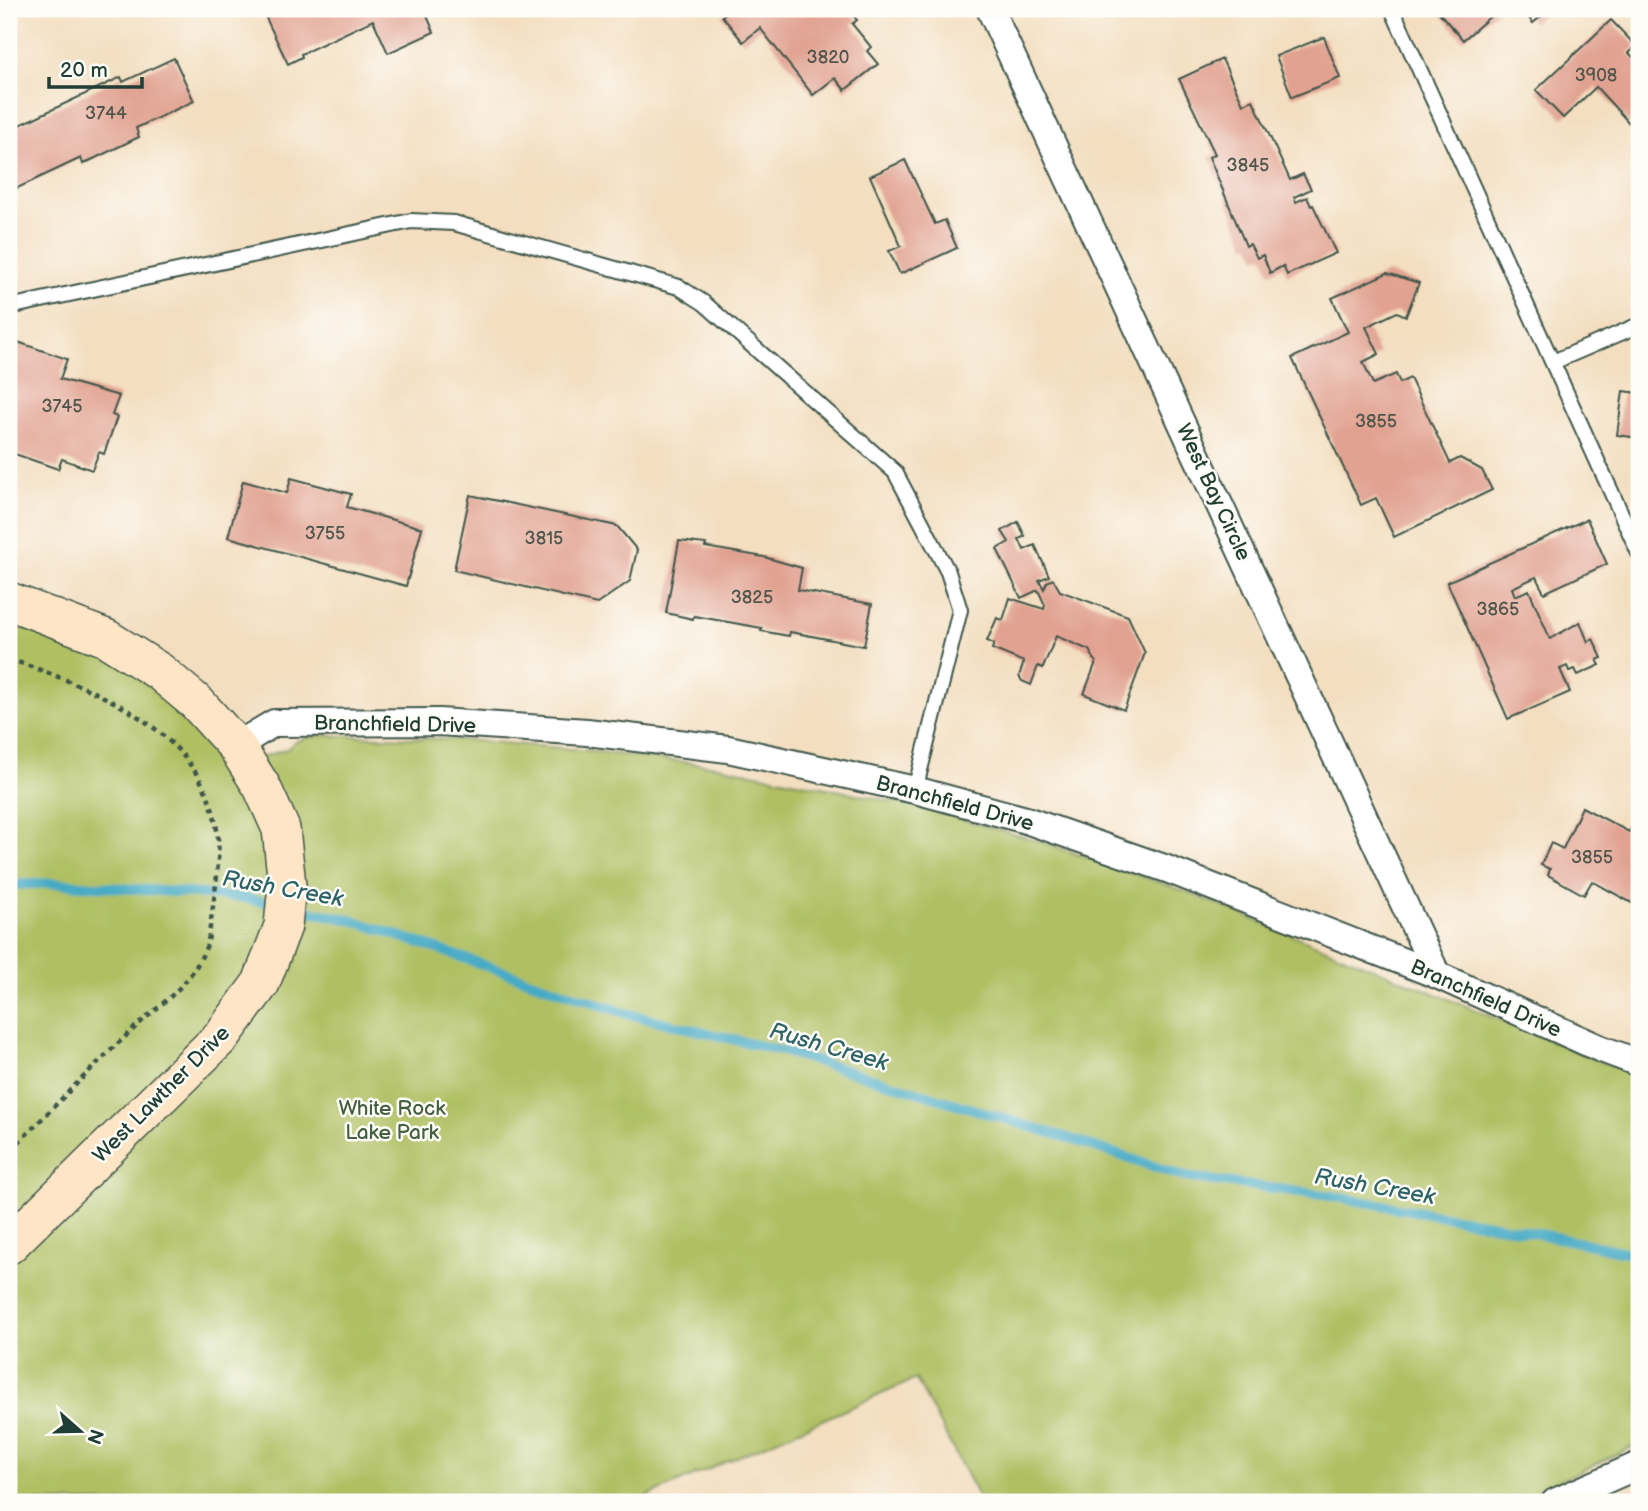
<svg xmlns="http://www.w3.org/2000/svg" width="1648" height="1511" font-family="'Balsamiq Sans',sans-serif">
  <rect width="100%" height="100%" fill="#fdfcf7"/>
  <filter id="ink" filterUnits="userSpaceOnUse"><feTurbulence type="fractalNoise" baseFrequency=".0143" numOctaves="2"/><feDisplacementMap in="SourceGraphic" scale="14" xChannelSelector="R" yChannelSelector="G"/><feConvolveMatrix kernelMatrix="1 2 1 2 8 2 1 2 1" color-interpolation-filters="sRGB"/></filter>
  <filter id="wash" filterUnits="userSpaceOnUse"><feTurbulence type="fractalNoise" baseFrequency=".00686" numOctaves="4" result="noise"/><feDisplacementMap in="SourceGraphic" scale="28" xChannelSelector="R" yChannelSelector="G"/><feGaussianBlur stdDeviation="1.57" result="paint"/><feColorMatrix in="noise" values="0 0 0 0 0 0 0 0 0 0 0 0 0 0 0 0 0 1.4 0 .05"/><feComposite in="paint" operator="in"/></filter>
  <g filter="url(#wash)">
    <rect width="100%" height="100%" fill="#f3dec0"/>
    <polygon fill="#afbf62" stroke="#677e4b" stroke-width="2" points="9,612 84,644 157,684 236,765 287,749 295,742 306,738 323,735 468,740 582,750 718,766 915,806 1045,843 1190,893 1639,1077 1639,1444 1514,1502 981,1502 916,1379 634,1502 9,1502"/>
    <g fill="none" stroke-linecap="round" stroke-linejoin="round">
      <polyline stroke="#46aac5" stroke-width="10" points="9,885 55,883 240,897 352,920 625,1013 786,1052 1071,1139 1185,1177 1331,1196 1511,1228 1639,1255"/>
    </g>
    <g id="blocks">
      <g fill="#e1a291">
        <polygon points="280,9 424,9 434,32 388,53 373,20 301,54 302,57 288,64 265,16"/>
        <polygon points="731,9 848,9 857,20 852,24 871,47 867,51 878,64 845,90 835,78 813,95 760,28 743,42 722,16"/>
        <polygon points="1436,9 1499,9 1463,40"/>
        <polygon points="1521,9 1550,9 1533,23"/>
        <polygon points="1611,20 1636,46 1629,53 1639,63 1639,120 1632,126 1596,87 1563,118 1536,90"/>
        <polygon points="1324,37 1340,78 1292,97 1276,56"/>
        <polygon points="174,58 194,101 136,128 139,137 83,164 81,158 9,192 9,130 121,77 123,82"/>
        <polygon points="1222,59 1243,104 1253,100 1290,180 1303,174 1311,189 1294,197 1296,202 1307,197 1311,206 1313,205 1336,253 1287,275 1283,266 1270,273 1263,255 1257,258 1250,244 1246,246 1209,157 1215,154 1179,79"/>
        <polygon points="905,160 935,224 945,220 957,248 900,274 889,251 901,246 870,176"/>
        <polygon points="1387,273 1419,283 1406,316 1397,312 1366,327 1379,354 1363,362 1373,384 1396,374 1400,383 1410,378 1450,463 1460,458 1482,470 1492,490 1394,537 1376,498 1361,505 1292,358 1348,332 1332,298"/>
        <polygon points="9,339 67,359 60,379 119,396 112,415 117,417 104,454 99,452 92,470 62,459 58,469 9,452"/>
        <polygon points="1623,391 1639,393 1639,438 1617,435"/>
        <polygon points="291,478 351,494 347,507 422,528 406,586 228,537 243,481 287,493"/>
        <polygon points="470,495 617,526 637,550 630,581 597,604 454,570"/>
        <polygon points="1587,519 1607,564 1544,593 1536,577 1512,588 1515,596 1529,590 1550,639 1580,622 1588,642 1593,639 1602,658 1597,660 1600,665 1578,675 1575,669 1569,671 1567,666 1560,669 1570,692 1508,719 1447,582"/>
        <polygon points="1018,522 1025,536 1019,539 1024,550 1035,545 1049,576 1039,580 1044,589 1047,582 1053,579 1060,591 1128,616 1145,653 1124,710 1084,694 1096,662 1089,650 1056,636 1043,668 1038,666 1031,685 1022,681 1019,676 1024,662 992,649 994,644 987,641 997,618 1003,620 1010,598 1044,609 1045,605 1038,590 1021,598 997,549 1009,542 1002,531"/>
        <polygon points="679,541 706,544 705,547 764,557 802,568 798,590 872,604 864,646 790,632 789,636 761,631 762,628 694,616 693,619 666,613"/>
        <polygon points="1582,807 1629,832 1637,816 1639,818 1639,907 1592,881 1584,895 1548,875 1550,869 1541,865 1551,843 1563,849"/>
      </g>
    </g>
  </g>
  <g filter="url(#ink)">
    <use href="#blocks" fill-opacity="0" stroke="#3f5549" stroke-width="2"/>
    <g fill="none" stroke-linecap="round" stroke-linejoin="round">
      <defs>
        <g id="lane">
          <polyline points="1392,9 1639,553"/>
          <polyline points="9,307 411,221 454,223 679,287 704,303 895,472 948,572 960,610 915,790"/>
          <polyline points="1553,362 1639,325"/>
        </g>
        <g id="street">
          <polyline points="990,9 1437,975"/>
          <polyline points="236,746 274,723 439,722 587,732 728,749 915,790 1026,820 1167,869 1437,975 1599,1048 1639,1063"/>
          <polyline points="1555,1502 1639,1465"/>
        </g>
        <polyline id="secondary" points="9,601 106,638 160,672 197,703 236,746 262,787 281,829 287,885 283,926 261,983 222,1036 9,1245"/>
      </defs>
      <use href="#lane" stroke="#3f5549" stroke-width="18"/>
      <use href="#street" stroke="#3f5549" stroke-width="30"/>
      <use href="#secondary" stroke="#3f5549" stroke-width="40"/>
      <path stroke="#3f5549" stroke-width="4.5" stroke-dasharray="5 5" stroke-linecap="butt" d="M9 659C93 688 202 728 217 830 222 861 212 909 208 942 191 988 161 1002 128 1034 87 1072 48 1113 9 1152"/>
      <use href="#lane" stroke="#fff" stroke-width="14"/>
      <use href="#street" stroke="#fff" stroke-width="26"/>
      <use href="#secondary" stroke="#fde5c5" stroke-width="37"/>
    </g>
  </g>
  <g text-anchor="middle" stroke-width="5" stroke-linejoin="round" paint-order="stroke">
    <g font-size="18" fill="#50564b">
      <text x="828" y="63">3820</text>
      <text x="1596" y="81">3908</text>
      <text x="106" y="119">3744</text>
      <text x="1248" y="171">3845</text>
      <text x="62" y="412">3745</text>
      <text x="1376" y="427">3855</text>
      <text x="325" y="539">3755</text>
      <text x="544" y="544">3815</text>
      <text x="752" y="603">3825</text>
      <text x="1498" y="615">3865</text>
      <text x="1592" y="863">3855</text>
    </g>
    <g font-size="21" fill="#1f3d34" stroke="#fdfcf7">
      <text transform="translate(1214 492) rotate(65)" y="7">West Bay Circle</text>
      <text transform="translate(395 724) rotate(1)" y="7">Branchfield Drive</text>
      <text transform="translate(955 803) rotate(15)" y="7">Branchfield Drive</text>
      <text transform="translate(1486 998) rotate(24)" y="7">Branchfield Drive</text>
      <text transform="translate(161 1094) rotate(-45)" y="7">West Lawther Drive</text>
    </g>
    <g font-size="21" fill="#435e40" stroke="#fdfcf7">
      <text x="392" y="1115">White Rock<tspan x="392" dy="24">Lake Park</tspan></text>
    </g>
    <g font-size="23" font-style="italic" fill="#2d6367" stroke="#fdfcf7">
      <text transform="translate(283 888) rotate(10)" y="8">Rush Creek</text>
      <text transform="translate(829 1046) rotate(16)" y="8">Rush Creek</text>
      <text transform="translate(1375 1186) rotate(10)" y="8">Rush Creek</text>
    </g>
  </g>
  <rect width="1648" height="1511" fill="none" stroke="#fdfcf7" stroke-width="35"/>
  <g transform="translate(80 1431) rotate(110)" stroke="#fdfcf7" stroke-width="5" paint-order="stroke">
  <path d="M0-5L12 26L0 18L-12 26Z" fill="#1f3d34"/>
  <text y="-10" font-size="19" font-weight="bold" text-anchor="middle" fill="#1f3d34">N</text>
  </g>
  <path d="M49 77v10h93v-10" fill="none" stroke="#1f3d34" stroke-width="3.5"/>
  <text x="60" y="77" font-size="21" fill="#1f3d34" stroke="#fdfcf7" stroke-width="5" paint-order="stroke">20 m</text>
</svg>
